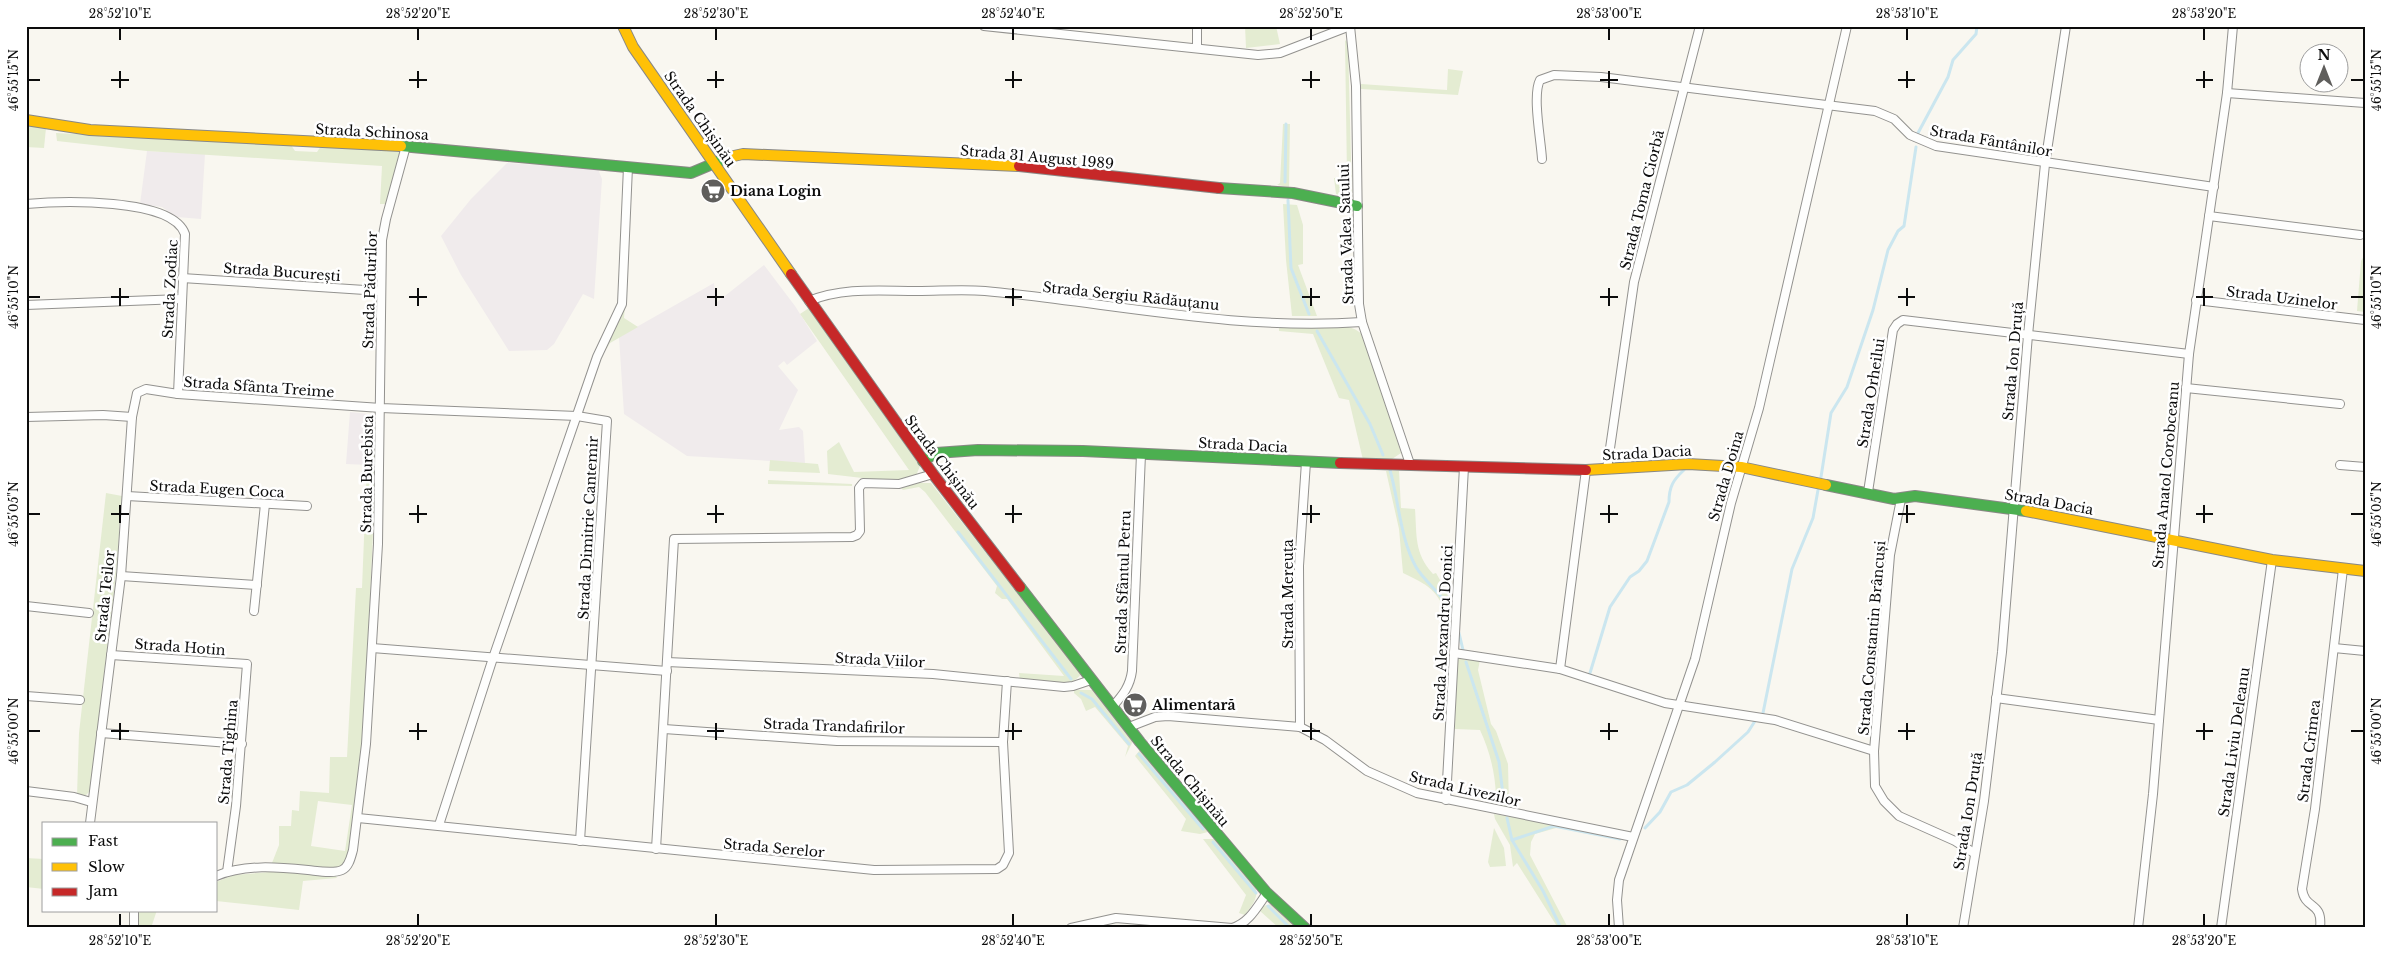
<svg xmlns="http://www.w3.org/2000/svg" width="2391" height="954" font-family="'Libre Baskerville',serif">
  <rect width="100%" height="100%" fill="#f9f7f0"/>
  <g fill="#f0ebec">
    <polygon points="147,151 205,154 201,219 177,217 162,207 140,204"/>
    <polygon points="507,163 598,169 602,179 594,299 583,294 554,344 547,350 509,351 461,275 441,236 471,199"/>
    <polygon points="764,265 795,306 817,341 787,365 784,361 778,366 798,390 779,430 799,427 803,431 805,463 687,456 624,414 619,337 714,283 716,303"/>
    <polygon points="350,412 369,414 368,465 346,464"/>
  </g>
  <g fill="#e4ecd2" fill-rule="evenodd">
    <polygon points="1245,26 1276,26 1280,44 1246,48"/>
    <polygon points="1345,40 1348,43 1352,198 1336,194 1334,178 1347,177"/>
    <polygon points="1448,69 1463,71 1458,95 1361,89 1361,84 1447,90"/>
    <polygon points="26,124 46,128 44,148 26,147"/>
    <polygon points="1283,124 1290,124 1289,187 1277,185 1280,183"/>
    <polygon points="56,133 291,145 295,151 317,152 321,146 399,150 401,155 386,204 380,204 382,166 147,151 57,141"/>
    <polygon points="1283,204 1297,205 1303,225 1303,264 1298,265 1317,316 1292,316 1286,260"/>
    <polygon points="2365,254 2365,312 2357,311 2361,261"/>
    <polygon points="625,305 624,318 638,327 610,343 606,350"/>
    <polygon points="809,308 920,466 915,478 888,481 828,474 827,451 839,442 854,472 909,470 800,314"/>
    <path d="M1279 325C1302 325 1352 317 1365 338L1401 453 1389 461 1363 460 1349 400 1339 398 1313 334 1279 331Z"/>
    <path d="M369 414H374L378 420 364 735 348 858 343 865 336 868 272 863 279 845V826H291L292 810 299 811 300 791 329 793 330 757H347L356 588H362ZM318 801 352 805 345 851 311 846Z"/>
    <polygon points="770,460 818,464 820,473 769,471"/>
    <path d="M1386 471H1399L1401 508 1415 509C1417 536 1414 553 1433 574L1436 573 1452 601 1451 623C1436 591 1435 588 1403 573L1399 529Z"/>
    <polygon points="768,480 852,484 852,486 768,484"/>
    <path d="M919 483H931L1081 674C1070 691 1038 682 1020 681L1019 673 1064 676 1007 599H1002L995 593 997 586 925 492 919 487 903 490 901 488Z"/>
    <polygon points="106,493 122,496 116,574 90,791 85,796 77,795 79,733"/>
    <path d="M1460 659 1480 660 1478 670 1491 724 1496 731 1508 764 1509 808 1491 804 1488 800 1496 796C1495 772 1490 752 1480 730L1455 729 1456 660Z"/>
    <polygon points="1074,690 1093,690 1133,741 1125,757 1128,746 1095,707 1086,711 1081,699 1074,693"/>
    <polygon points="1140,750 1208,832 1200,834 1181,831 1186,819 1135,756"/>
    <polygon points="1494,814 1556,824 1556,828 1535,834 1531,842 1530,855 1568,928 1558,928 1517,863 1513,867 1510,845 1495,819"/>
    <polygon points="1494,828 1504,848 1506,866 1490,867 1488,862"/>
    <path d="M1203 839H1214L1254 883C1260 897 1253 904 1245 915L1239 913 1246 895Z"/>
    <polygon points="26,858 44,859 44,889 26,887"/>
    <polygon points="283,871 335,875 337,878 303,881 299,910 216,901 216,882 234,875"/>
    <polygon points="1271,904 1297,928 1279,928 1260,911 1264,906"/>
    <polygon points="138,910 157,910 151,928 138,928"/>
  </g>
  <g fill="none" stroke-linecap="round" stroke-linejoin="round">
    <g stroke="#cbe6ef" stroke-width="3">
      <polyline points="1918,133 1948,77 1953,60 1976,34 1977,26"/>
      <polyline points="1285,182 1286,124"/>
      <polyline points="1288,200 1291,268 1309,314"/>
      <polyline points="1317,331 1370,424 1383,455"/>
      <path d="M1390 470C1399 502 1400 538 1416 567 1424 581 1441 593 1450 609"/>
      <polyline points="1821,477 1831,413 1847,387 1873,310 1888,250 1898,231 1904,226 1916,147"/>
      <polyline points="958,532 1071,679"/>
      <polyline points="1459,633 1463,650"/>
      <polyline points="1466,662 1499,762 1504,803"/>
      <path d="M1590 673 1610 607 1630 577 1639 571 1647 561 1669 502C1669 487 1673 480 1684 470"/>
      <polyline points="1081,693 1092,699 1129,744"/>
      <polyline points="1763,713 1792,569 1813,518 1818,490"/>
      <polyline points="1139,754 1203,829"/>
      <polyline points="1507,818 1512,840 1543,891 1561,928"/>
      <polyline points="1645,828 1660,812 1671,792 1687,785 1715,762 1748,732 1755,721"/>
      <polyline points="1512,840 1554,826 1620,839"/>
      <polyline points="1213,842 1256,893"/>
      <polyline points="1268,906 1290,928"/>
    </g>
    <defs>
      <g id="street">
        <polyline points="984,26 1258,55 1280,53 1350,26"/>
        <polyline points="1197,26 1197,48"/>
        <polyline points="1350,26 1356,86 1359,304 1362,322 1410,464"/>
        <polyline points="2227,93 2365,103"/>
        <path d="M1542 159C1541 140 1532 95 1540 80L1554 75 1601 77 1875 111 1894 119 1910 135 1936 146 2214 187"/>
        <path d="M26 204C59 201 172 197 185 234L178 394"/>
        <polyline points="2209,216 2360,235"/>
        <polyline points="182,278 380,291"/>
        <polyline points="2196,300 2365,320"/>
        <path d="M809 301C844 287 880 291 917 291 940 291 963 289 985 291 1111 303 1236 331 1362 322"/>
        <polyline points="26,305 181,299"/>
        <polyline points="2186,388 2340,404"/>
        <polyline points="26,417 103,415 132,417"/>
        <polyline points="2340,465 2365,467"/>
        <polyline points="1607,469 1634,282 1700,26"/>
        <polyline points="1868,492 1893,330 1897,324 1903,320 2189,354"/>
        <polyline points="127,496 307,506"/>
        <polyline points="121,576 257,585"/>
        <polyline points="26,606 89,613"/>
        <polyline points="254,611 265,504"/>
        <polyline points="372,648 667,671"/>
        <polyline points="2334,648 2365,651"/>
        <polyline points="1454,653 1560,669 1665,703 1775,720 1874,751 1875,786 1884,801 1899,816 1955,841 1974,853"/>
        <polyline points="111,655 247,664 236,806 227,872"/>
        <polyline points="667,662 933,674 1064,687 1073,686 1091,680"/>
        <polyline points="1560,669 1586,470"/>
        <polyline points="26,696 80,700"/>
        <polyline points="1996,698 2159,720"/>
        <path d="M1113 706C1123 695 1130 686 1132 671L1141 454"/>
        <polyline points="1129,727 1155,717 1168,716 1300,727 1325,740 1367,771 1417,793 1633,837"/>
        <polyline points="1300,727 1299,566 1306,462"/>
        <polyline points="664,729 837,741 1003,742"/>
        <polyline points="101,733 242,744"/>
        <polyline points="1874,751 1890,555 1901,499"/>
        <polyline points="26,791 74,797 91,802"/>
        <polyline points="1446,800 1464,467"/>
        <polyline points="358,818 874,870 997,869 1003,865 1009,853 1003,742 1007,681"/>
        <polyline points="90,823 121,576 132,417 137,393 146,389 178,394 381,408 577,416 607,421 580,841"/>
        <polyline points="439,825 493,658 597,357 622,304 628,167"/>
        <polyline points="656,849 674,539 852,537 857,535 860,531 859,488 863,483 899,484 933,474"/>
        <path d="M216 876C246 864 277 867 308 870 318 871 333 874 342 870 349 867 351 857 353 850L366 744 378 544 382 240 386 219 406 146"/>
        <polyline points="134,910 134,928"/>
        <path d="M1071 928 1116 918 1232 928C1249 923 1257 907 1267 893"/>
        <polyline points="1619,928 1617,900 1619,880 1695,659 1731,503 1759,408 1847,26"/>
        <polyline points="1963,928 1984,801 2002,652 2028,335 2045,164 2066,26"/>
        <polyline points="2138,928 2153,794 2189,354 2227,93 2233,26"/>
        <polyline points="2221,928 2272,560"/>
        <path d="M2320 928C2323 900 2305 911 2302 889L2315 809 2343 569"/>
      </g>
      <g id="fast">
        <polyline points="401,146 691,173 729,157"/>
        <polyline points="1219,188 1293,193 1357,206"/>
        <polyline points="923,461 936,453 978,450 1083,451 1340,463"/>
        <polyline points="1826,485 1894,499 1915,496 2026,511"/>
        <polyline points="1020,587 1140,742 1267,893 1305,928"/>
      </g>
      <g id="slow">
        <polyline points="623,26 633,47 791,274"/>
        <polyline points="26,120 90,130 401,146"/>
        <polyline points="729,157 743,154 1019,166"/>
        <polyline points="1586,470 1688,464 1741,467 1826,485"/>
        <polyline points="2026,511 2272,560 2365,571"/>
      </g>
      <g id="jam">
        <polyline points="1019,166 1219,188"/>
        <polyline points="791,274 933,474 1020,587"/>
        <polyline points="1340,463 1586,470"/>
      </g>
    </defs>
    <use href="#street" stroke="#93928f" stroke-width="10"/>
    <use href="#fast" stroke="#898885" stroke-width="12"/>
    <use href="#slow" stroke="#898885" stroke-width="12"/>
    <use href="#jam" stroke="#898885" stroke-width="12"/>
    <use href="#street" stroke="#fefefd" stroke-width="8"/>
    <use href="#fast" stroke="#4caf50" stroke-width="10"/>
    <use href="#slow" stroke="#ffc107" stroke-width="10"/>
    <use href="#jam" stroke="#c62828" stroke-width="10"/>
  </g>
  <path fill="none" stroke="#0c0c0c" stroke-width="2" d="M120 28V40M418 28V40M716 28V40M1013 28V40M1311 28V40M1609 28V40M1907 28V40M2204 28V40M120 71V88M418 71V88M716 71V88M1013 71V88M1311 71V88M1609 71V88M1907 71V88M2204 71V88M28 80H40M111 80H129M409 80H427M707 80H724M1005 80H1022M1302 80H1320M1600 80H1618M1898 80H1915M2196 80H2213M2351 80H2364M120 288V306M418 288V306M716 288V306M1013 288V306M1311 288V306M1609 288V306M1907 288V306M2204 288V306M28 297H40M111 297H129M409 297H427M707 297H724M1005 297H1022M1302 297H1320M1600 297H1618M1898 297H1915M2196 297H2213M2351 297H2364M120 505V523M418 505V523M716 505V523M1013 505V523M1311 505V523M1609 505V523M1907 505V523M2204 505V523M28 514H40M111 514H129M409 514H427M707 514H724M1005 514H1022M1302 514H1320M1600 514H1618M1898 514H1915M2196 514H2213M2351 514H2364M120 723V740M418 723V740M716 723V740M1013 723V740M1311 723V740M1609 723V740M1907 723V740M2204 723V740M28 731H40M111 731H129M409 731H427M707 731H724M1005 731H1022M1302 731H1320M1600 731H1618M1898 731H1915M2196 731H2213M2351 731H2364M120 914V926M418 914V926M716 914V926M1013 914V926M1311 914V926M1609 914V926M1907 914V926M2204 914V926"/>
  <defs>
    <symbol id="supermarket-disc" viewBox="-11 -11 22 22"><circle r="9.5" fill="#5f5e5c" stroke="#fff"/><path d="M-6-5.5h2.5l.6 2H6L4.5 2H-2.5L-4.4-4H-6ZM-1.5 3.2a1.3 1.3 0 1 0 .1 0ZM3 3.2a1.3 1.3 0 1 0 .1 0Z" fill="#fff"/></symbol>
  </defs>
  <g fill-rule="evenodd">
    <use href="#supermarket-disc" x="699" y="177" width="28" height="28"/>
    <use href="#supermarket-disc" x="1121" y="691" width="28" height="28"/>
  </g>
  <g text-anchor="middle" stroke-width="5" stroke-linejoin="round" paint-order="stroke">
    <g font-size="14" fill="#0c0c0c" stroke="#fff">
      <text transform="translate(700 119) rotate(55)" y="5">Strada Chișinău</text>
      <text transform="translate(372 132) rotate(3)" y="5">Strada Schinosa</text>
      <text transform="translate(1991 141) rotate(10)" y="5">Strada Fântânilor</text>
      <text transform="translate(1037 157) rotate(5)" y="5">Strada 31 August 1989</text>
      <text transform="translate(1642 200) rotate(-76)" y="5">Strada Toma Ciorbă</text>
      <text transform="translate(1346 234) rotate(-92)" y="5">Strada Valea Satului</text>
      <text transform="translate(282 272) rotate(4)" y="5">Strada București</text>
      <text transform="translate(170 289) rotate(-87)" y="5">Strada Zodiac</text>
      <text transform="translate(370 290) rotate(-88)" y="5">Strada Pădurilor</text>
      <text transform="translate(1131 296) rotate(6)" y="5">Strada Sergiu Rădăuțanu</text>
      <text transform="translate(2282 298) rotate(7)" y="5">Strada Uzinelor</text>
      <text transform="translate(2013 361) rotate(-85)" y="5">Strada Ion Druță</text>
      <text transform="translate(259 387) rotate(4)" y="5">Strada Sfânta Treime</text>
      <text transform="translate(1871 393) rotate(-81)" y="5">Strada Orheilui</text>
      <text transform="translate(1243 445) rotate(3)" y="5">Strada Dacia</text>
      <text transform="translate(1647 453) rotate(-3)" y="5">Strada Dacia</text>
      <text transform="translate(942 462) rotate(53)" y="5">Strada Chișinău</text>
      <text transform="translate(367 474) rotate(-89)" y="5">Strada Burebista</text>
      <text transform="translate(2166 475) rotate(-85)" y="5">Strada Anatol Corobceanu</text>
      <text transform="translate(1726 476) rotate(-74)" y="5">Strada Doina</text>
      <text transform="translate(217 489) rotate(3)" y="5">Strada Eugen Coca</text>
      <text transform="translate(2049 502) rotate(10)" y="5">Strada Dacia</text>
      <text transform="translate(588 528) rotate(-87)" y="5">Strada Dimitrie Cantemir</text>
      <text transform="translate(1123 582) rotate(-88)" y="5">Strada Sfântul Petru</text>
      <text transform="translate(1288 594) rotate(-90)" y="5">Strada Mereuța</text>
      <text transform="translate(105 596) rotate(-84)" y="5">Strada Teilor</text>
      <text transform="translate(1443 633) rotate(-87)" y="5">Strada Alexandru Donici</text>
      <text transform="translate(1872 638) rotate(-85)" y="5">Strada Constantin Brâncuși</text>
      <text transform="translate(180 647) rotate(4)" y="5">Strada Hotin</text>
      <text transform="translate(880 660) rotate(3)" y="5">Strada Viilor</text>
      <text transform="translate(834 726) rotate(2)" y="5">Strada Trandafirilor</text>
      <text transform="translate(2234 742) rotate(-82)" y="5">Strada Liviu Deleanu</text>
      <text transform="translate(2309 751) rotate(-83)" y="5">Strada Crimea</text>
      <text transform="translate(228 752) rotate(-85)" y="5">Strada Tighina</text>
      <text transform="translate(1190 781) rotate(50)" y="5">Strada Chișinău</text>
      <text transform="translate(1465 789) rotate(13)" y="5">Strada Livezilor</text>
      <text transform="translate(1968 811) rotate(-81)" y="5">Strada Ion Druță</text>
      <text transform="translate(774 848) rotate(5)" y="5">Strada Serelor</text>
    </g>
    <g font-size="14" font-weight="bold" fill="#0c0c0c" stroke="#fff" text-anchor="start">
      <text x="730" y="196">Diana Login</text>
      <text x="1152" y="710">Alimentară</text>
    </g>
  </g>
  <rect width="2391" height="954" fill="none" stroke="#ffffff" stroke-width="55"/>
  <rect x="42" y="822" width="175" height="90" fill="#ffffff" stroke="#9e9e9e"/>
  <rect x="52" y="838" width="25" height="8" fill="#4caf50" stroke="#9e9e9e"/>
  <text x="88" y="846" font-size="15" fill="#0c0c0c">Fast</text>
  <rect x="52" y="863" width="25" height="8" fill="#ffc107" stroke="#9e9e9e"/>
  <text x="88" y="872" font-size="15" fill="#0c0c0c">Slow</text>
  <rect x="52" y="888" width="25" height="8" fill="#c62828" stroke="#9e9e9e"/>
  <text x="88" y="896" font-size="15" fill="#0c0c0c">Jam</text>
  <g transform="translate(2324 68)"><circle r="24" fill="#ffffff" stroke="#9e9e9e"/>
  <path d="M0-4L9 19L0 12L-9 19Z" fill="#5f5e5c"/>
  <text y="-8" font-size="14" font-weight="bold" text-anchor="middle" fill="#0c0c0c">N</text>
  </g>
  <rect x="28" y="28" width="2336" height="898" fill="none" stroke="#0c0c0c" stroke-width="2"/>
  <g font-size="12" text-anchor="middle" fill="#0c0c0c">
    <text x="120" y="18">28°52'10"E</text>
    <text x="418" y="18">28°52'20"E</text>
    <text x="716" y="18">28°52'30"E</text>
    <text x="1013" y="18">28°52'40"E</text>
    <text x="1311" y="18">28°52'50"E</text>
    <text x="1609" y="18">28°53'00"E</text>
    <text x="1907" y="18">28°53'10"E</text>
    <text x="2204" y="18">28°53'20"E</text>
    <text transform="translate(14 80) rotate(-90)" y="4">46°55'15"N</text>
    <text transform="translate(2377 80) rotate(-90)" y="4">46°55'15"N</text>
    <text transform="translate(14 297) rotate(-90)" y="4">46°55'10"N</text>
    <text transform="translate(2377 297) rotate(-90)" y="4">46°55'10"N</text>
    <text transform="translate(14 514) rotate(-90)" y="4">46°55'05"N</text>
    <text transform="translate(2377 514) rotate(-90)" y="4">46°55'05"N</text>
    <text transform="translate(14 731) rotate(-90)" y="4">46°55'00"N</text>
    <text transform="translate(2377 731) rotate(-90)" y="4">46°55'00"N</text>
    <text x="120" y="945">28°52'10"E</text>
    <text x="418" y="945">28°52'20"E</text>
    <text x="716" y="945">28°52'30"E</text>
    <text x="1013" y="945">28°52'40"E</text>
    <text x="1311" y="945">28°52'50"E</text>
    <text x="1609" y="945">28°53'00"E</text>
    <text x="1907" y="945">28°53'10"E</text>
    <text x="2204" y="945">28°53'20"E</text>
  </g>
</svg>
